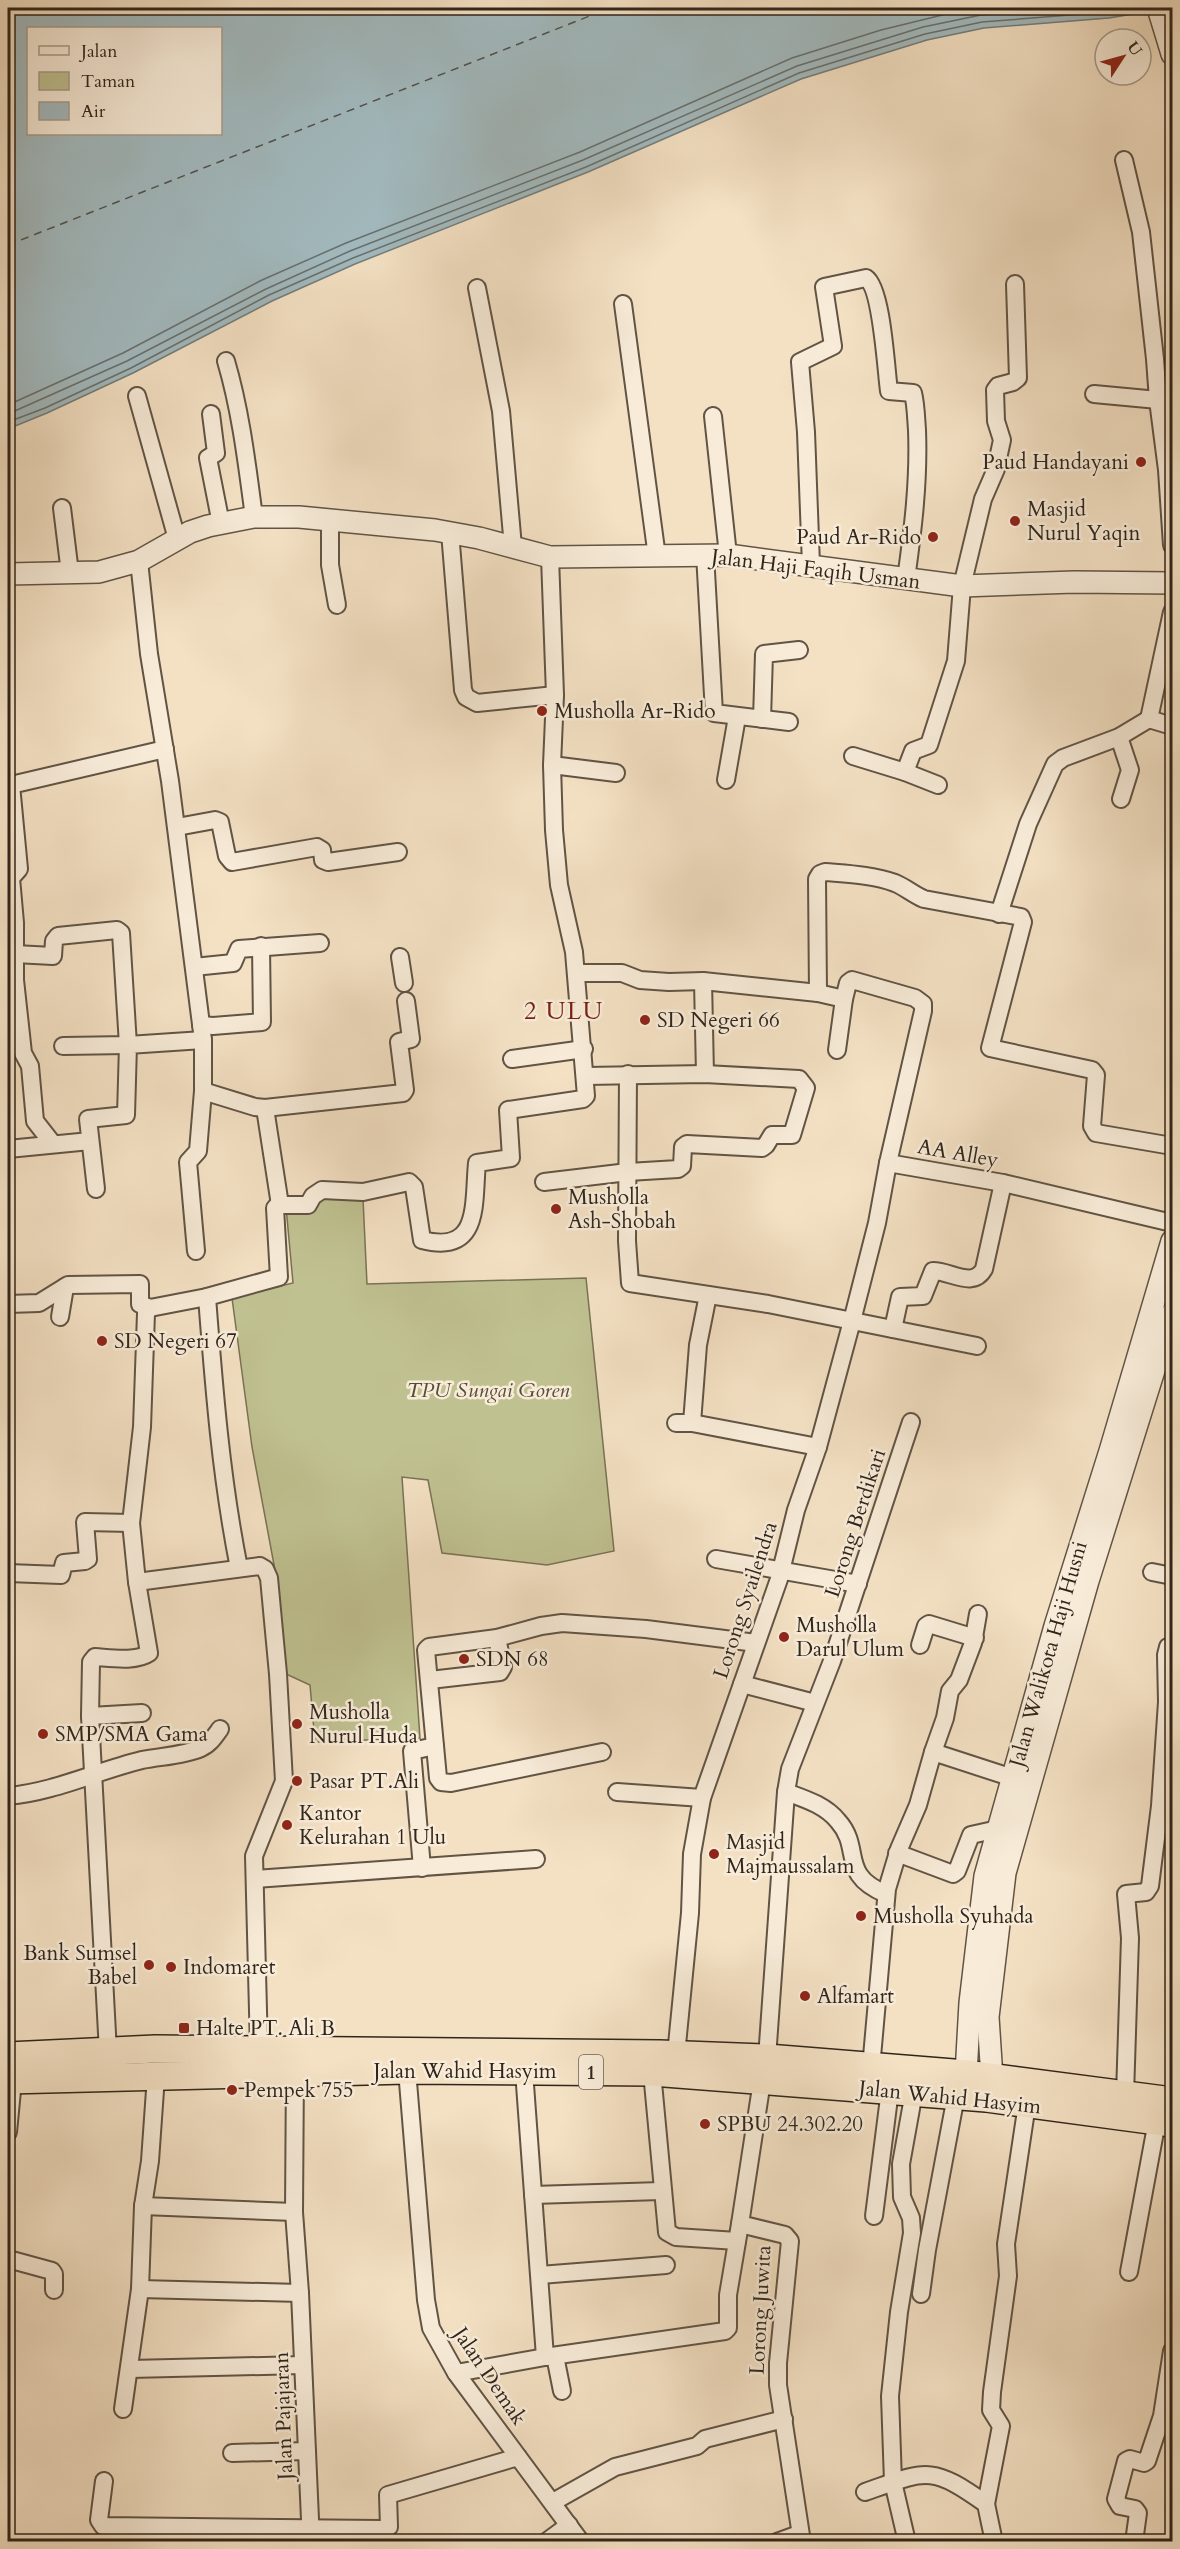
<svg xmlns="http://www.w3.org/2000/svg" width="1180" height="2549" font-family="Cardo,serif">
  <rect width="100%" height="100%" fill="#f4e1c4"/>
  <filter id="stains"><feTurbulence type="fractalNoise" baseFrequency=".00333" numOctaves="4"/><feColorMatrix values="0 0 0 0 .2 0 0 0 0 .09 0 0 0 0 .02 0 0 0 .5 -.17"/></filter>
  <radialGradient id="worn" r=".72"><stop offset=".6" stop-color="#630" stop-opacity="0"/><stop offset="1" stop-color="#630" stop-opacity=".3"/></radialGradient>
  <polygon fill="#c0c191" stroke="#787356" stroke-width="1.5" points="285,1196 363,1199 367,1284 586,1278 614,1551 547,1565 442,1553 428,1480 402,1477 420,1738 315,1742 310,1685 286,1674 275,1570 252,1447 232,1298 293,1283"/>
  <path fill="#a2babf" stroke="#747e7d" stroke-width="1.5" fill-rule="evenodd" d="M8 8H1170L1109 18 984 28 927 40 801 79 588 172 355 264 272 301 133 373 47 413 8 429ZM28 28H220V134H28Z"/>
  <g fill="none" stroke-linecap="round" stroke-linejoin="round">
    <g stroke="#69706d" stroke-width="1.5">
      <polyline points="8,405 123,353 262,280 346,243 580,152 792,58 881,30 971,8"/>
      <polyline points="8,414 127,361 266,289 350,251 583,160 797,66 923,27 981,15 1080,8"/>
      <polyline points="8,422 45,408 131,368 269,295 353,258 586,167 799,73 925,34 982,22 1108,12 1135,8"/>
    </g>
    <polyline stroke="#52524c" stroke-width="1.5" stroke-dasharray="8 6" stroke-linecap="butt" points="8,245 610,8"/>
    <defs>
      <g id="minor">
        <polyline points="1124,160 1141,232 1155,359 1158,400 1167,470 1172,545"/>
        <polyline points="477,288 501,411 513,547"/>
        <polyline points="623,304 657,557"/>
        <path d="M226 361C241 412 247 465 254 517"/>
        <polyline points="1094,394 1158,400"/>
        <polyline points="137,396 177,539"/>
        <polyline points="211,414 216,453 208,458 221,524"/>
        <polyline points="713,416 728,555"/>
        <polyline points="62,508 70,573"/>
        <polyline points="330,519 330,565 337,605"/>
        <polyline points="450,532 463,690 466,697 477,703 555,695"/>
        <polyline points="705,554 714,713 789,722"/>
        <polyline points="139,561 149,654 170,781 203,1040 203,1091 198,1151 188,1162 196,1251"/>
        <path d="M811 565 806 432 800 362 833 346 824 287 866 278C882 288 886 370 889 391L913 393C916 405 916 418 917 430 919 481 913 529 906 579"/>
        <polyline points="1172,612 1149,719 1172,726"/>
        <polyline points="762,719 764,654 799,650"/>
        <polyline points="1119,737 1130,770 1121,799"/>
        <polyline points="853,756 905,772 938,785"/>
        <polyline points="552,765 616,773"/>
        <polyline points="905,772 913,751 929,745 956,661 962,586 983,499 996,469 999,454 1002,440 996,421 995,390 998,386 1013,382 1018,378 1015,284"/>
        <polyline points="726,780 737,717"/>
        <polyline points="177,827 215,820 220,822 227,856 232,862 317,847 322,850 323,860 328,862 398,852"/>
        <polyline points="999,914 1028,824 1055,764 1063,758 1119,737 1149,719"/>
        <polyline points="15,954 53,956 54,941 58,936 117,930 121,933 128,1045 63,1046"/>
        <polyline points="400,957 404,983"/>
        <polyline points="194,967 233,963 239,949 320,943"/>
        <polyline points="576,973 622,973 640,980 669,982 703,981 818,993 844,999 848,983 852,980 915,998 923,1004 923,1011 888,1163 1003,1183 1172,1223"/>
        <polyline points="703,981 705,1074"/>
        <path d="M818 993 817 879 820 874 825 872C848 874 873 875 895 883 905 887 914 895 924 899L1021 917 1023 922 990 1048 1092 1070 1096 1075 1092 1126 1096 1133 1172 1146"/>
        <polyline points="201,1025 213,1026 262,1022 261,946"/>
        <polyline points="837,1050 844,999"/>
        <polyline points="512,1059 584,1049"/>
        <polyline points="628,1074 627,1241 630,1283 768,1304 977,1346"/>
        <polyline points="203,1091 255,1107 265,1108 403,1093 405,1090 399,1042 411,1039 406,1001"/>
        <polyline points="265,1108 280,1205"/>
        <polyline points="53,1144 35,1121 30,1066 23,1053 15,980 15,923 11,878 19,869 11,785 165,749"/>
        <polyline points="8,1149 90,1141"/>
        <polyline points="544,1182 628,1172 678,1169 682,1166 683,1147 687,1144 762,1148 766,1145 772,1135 792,1135 806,1088 799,1079 705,1074 586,1076"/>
        <polyline points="96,1189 88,1119 126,1115 128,1045 203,1040"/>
        <polyline points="207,1297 150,1308 146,1313 142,1427 131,1523 137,1582 260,1566 265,1569 269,1578 278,1674 284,1781 254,1856 259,2049"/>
        <polyline points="8,1304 39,1303 68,1285 140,1284 140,1304 150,1308"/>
        <polyline points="60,1317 65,1287"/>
        <path d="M893 1329 900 1297 923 1296 933 1271C951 1271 973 1289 984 1269L1003 1183"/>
        <polyline points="676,1423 692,1423 818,1447"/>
        <polyline points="692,1423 698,1345 708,1295"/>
        <polyline points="716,1559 858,1584"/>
        <path d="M239 1568C221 1478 214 1388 207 1297L279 1277 275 1208 278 1205H308L313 1196 322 1190 363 1192 409 1182 414 1187 422 1240C481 1255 473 1204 477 1163L511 1158 508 1110 583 1099 586 1096 574 952 559 885 554 830 552 765 555 695 550 557"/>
        <polyline points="1152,1572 1172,1576"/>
        <polyline points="8,1573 61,1575 64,1563 85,1561 88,1559 85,1522 131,1523"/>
        <polyline points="920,1645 926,1626 929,1624 975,1638"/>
        <polyline points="430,1680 500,1672 503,1667 497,1638"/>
        <polyline points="742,1684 815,1703"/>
        <polyline points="90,1716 142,1713"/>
        <polyline points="602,1752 451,1783 441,1782 438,1778 426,1650 429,1647 497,1638 541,1626 562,1623 646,1629 756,1643"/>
        <polyline points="933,1752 945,1718 950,1691 959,1680 973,1643 978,1614"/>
        <polyline points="617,1792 702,1798"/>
        <path d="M786 1792C805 1799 825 1805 838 1821 863 1849 838 1874 886 1894"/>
        <path d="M8 1796C54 1792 97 1771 142 1760 161 1756 183 1756 201 1748 210 1744 215 1736 220 1729"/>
        <polyline points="897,1853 953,1874 957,1871 971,1835 998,1829"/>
        <polyline points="422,1868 412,1751 435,1746"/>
        <polyline points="255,1879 536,1859"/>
        <path d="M108 2052 90 1716 91 1662 95 1657C111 1658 136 1662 149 1653L137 1582"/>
        <polyline points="676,2055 690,1913 692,1854 702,1798 779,1579 796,1510 818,1447 852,1321 877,1223 888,1163"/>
        <polyline points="767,2058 786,1792 790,1769 832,1661 911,1422"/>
        <polyline points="295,2066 294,2212 300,2293 311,2542"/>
        <polyline points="871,2068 887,1889 899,1849 918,1805 933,1752 1013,1778"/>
        <polyline points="407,2070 426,2300 431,2328 456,2373 581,2542"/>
        <polyline points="524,2071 545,2357"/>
        <polyline points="652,2072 667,2232 676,2237 737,2241"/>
        <polyline points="762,2081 740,2224 785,2235 790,2241 778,2363 778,2385 802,2542"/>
        <polyline points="1125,2095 1130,1938 1126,1894 1146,1892 1150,1886 1160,1806 1167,1702 1166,1655 1168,1647 1172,1646"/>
        <polyline points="8,2132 13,2080"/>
        <polyline points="533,2195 661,2191"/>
        <polyline points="143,2206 294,2212"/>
        <polyline points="874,2216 890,2090"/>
        <polyline points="8,2259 52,2271 54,2274 54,2290"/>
        <polyline points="1129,2272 1157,2121"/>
        <polyline points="540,2275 666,2265"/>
        <polyline points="140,2289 300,2293"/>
        <polyline points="921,2294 927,2250 956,2096"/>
        <polyline points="555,2356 562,2391"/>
        <polyline points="130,2369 303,2365"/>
        <polyline points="456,2373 545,2357 725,2331 728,2328 728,2295 740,2224"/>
        <polyline points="123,2409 140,2289 143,2206 150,2161 156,2076"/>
        <polyline points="232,2453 307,2451"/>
        <polyline points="104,2481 99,2520 103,2526 381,2529 389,2527 388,2495 518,2457"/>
        <path d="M865 2492C927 2470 931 2465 986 2504L994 2542"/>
        <polyline points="553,2502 615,2467 697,2446 705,2439 784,2419"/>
        <polyline points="986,2504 1001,2426 991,2410 992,2392 1008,2276 1006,2244 1027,2104"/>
        <polyline points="546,2542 569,2525"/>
        <polyline points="777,2542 799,2534"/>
        <polyline points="907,2542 893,2482 890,2396 899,2312 912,2233 911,2218 902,2197 901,2164 914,2092"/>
        <polyline points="1134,2542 1138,2513 1135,2509 1120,2506 1116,2499 1126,2461 1130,2459 1144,2463 1147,2461 1162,2416 1172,2351"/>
      </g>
      <g id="tertiary">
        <polyline points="1158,8 1172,54"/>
        <polyline points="8,574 99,572 139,561 190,532 208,526 254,517 299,517 435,530 479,538 550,557 728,555 962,586 1074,582 1172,583"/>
        <polyline points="966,2074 970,2003 985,1876 1055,1626 1110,1451 1172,1241"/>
        <polyline points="992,2078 988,2017 1005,1873 1088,1581 1172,1313"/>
      </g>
      <g id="trunk">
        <polyline points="8,2056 155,2049 660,2054 767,2058 966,2074 1172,2101"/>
        <polyline points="8,2080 407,2070 652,2072 986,2098 1172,2123"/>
      </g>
    </defs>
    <use href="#minor" stroke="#615445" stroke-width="20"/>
    <use href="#tertiary" stroke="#615445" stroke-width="24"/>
    <use href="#trunk" stroke="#30251b" stroke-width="30"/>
    <use href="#minor" stroke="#f8ecd9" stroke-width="16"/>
    <use href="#tertiary" stroke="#f8ecd9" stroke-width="21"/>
    <use href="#trunk" stroke="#f4e1c4" stroke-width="27"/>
  </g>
  <g fill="#8f2418" stroke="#f8ecd9" stroke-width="2">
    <circle cx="1141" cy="462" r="6"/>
    <circle cx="1015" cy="521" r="6"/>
    <circle cx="933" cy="537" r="6"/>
    <circle cx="542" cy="711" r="6"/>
    <circle cx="645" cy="1020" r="6"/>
    <circle cx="556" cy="1209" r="6"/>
    <circle cx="102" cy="1341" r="6"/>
    <circle cx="784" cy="1637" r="6"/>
    <circle cx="464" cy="1659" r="6"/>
    <circle cx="297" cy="1724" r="6"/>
    <circle cx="43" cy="1734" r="6"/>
    <circle cx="297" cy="1781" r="6"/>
    <circle cx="287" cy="1825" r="6"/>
    <circle cx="714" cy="1854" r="6"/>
    <circle cx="861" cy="1916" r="6"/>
    <circle cx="149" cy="1965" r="6"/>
    <circle cx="171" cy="1967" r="6"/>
    <circle cx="805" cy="1996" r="6"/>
    <rect x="178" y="2022" width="12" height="12" rx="3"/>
    <circle cx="232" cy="2090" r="6"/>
    <circle cx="705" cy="2124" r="6"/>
  </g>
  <g text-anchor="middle" stroke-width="5" stroke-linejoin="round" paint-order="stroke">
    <rect fill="#f8ecd9" stroke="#6c6154" stroke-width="1.5" x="579" y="2055" width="24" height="34" rx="4.5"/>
    <g font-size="20" font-weight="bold" fill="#30251b">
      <text x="591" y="2079">1</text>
    </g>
    <g font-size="21" fill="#30251b" stroke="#f8ecd9" text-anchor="start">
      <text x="1129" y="469" text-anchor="end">Paud Handayani</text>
      <text x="1027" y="516">Masjid<tspan x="1027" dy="24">Nurul Yaqin</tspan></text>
      <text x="921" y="544" text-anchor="end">Paud Ar-Rido</text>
      <text x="554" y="718">Musholla Ar-Rido</text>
      <text x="657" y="1027">SD Negeri 66</text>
      <text x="568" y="1204">Musholla<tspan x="568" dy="24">Ash-Shobah</tspan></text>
      <text x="114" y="1348">SD Negeri 67</text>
      <text x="796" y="1632">Musholla<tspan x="796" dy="24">Darul Ulum</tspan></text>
      <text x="476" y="1666">SDN 68</text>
      <text x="309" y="1719">Musholla<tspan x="309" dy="24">Nurul Huda</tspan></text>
      <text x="55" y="1741">SMP/SMA Gama</text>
      <text x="309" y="1788">Pasar PT.Ali</text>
      <text x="299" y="1820">Kantor<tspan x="299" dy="24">Kelurahan 1 Ulu</tspan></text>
      <text x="726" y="1849">Masjid<tspan x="726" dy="24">Majmaussalam</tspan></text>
      <text x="873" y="1923">Musholla Syuhada</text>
      <text x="137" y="1960" text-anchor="end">Bank Sumsel<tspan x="137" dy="24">Babel</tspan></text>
      <text x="183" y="1974">Indomaret</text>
      <text x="817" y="2003">Alfamart</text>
      <text x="196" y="2035">Halte PT. Ali B</text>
      <text x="244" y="2097">Pempek 755</text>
      <text x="717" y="2131">SPBU 24.302.20</text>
    </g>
    <g font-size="21" fill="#30251b" stroke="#f8ecd9">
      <text transform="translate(816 569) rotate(7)" y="7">Jalan Haji Faqih Usman</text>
      <text transform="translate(958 1153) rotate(10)" y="7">AA Alley</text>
      <text transform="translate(855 1523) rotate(-72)" y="7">Lorong Berdikari</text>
      <text transform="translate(745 1600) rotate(-72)" y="7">Lorong Syailendra</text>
      <text transform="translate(1048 1654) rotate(-74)" y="7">Jalan Walikota Haji Husni</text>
      <text x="465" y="2078">Jalan Wahid Hasyim</text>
      <text transform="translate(950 2097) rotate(6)" y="7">Jalan Wahid Hasyim</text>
      <text transform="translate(760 2310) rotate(-87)" y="7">Lorong Juwita</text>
      <text transform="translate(490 2376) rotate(56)" y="7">Jalan Demak</text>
      <text transform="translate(283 2416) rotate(-92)" y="7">Jalan Pajajaran</text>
    </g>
    <g font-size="21" font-style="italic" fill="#544c38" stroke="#f8ecd9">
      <text x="488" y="1397">TPU Sungai Goren</text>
    </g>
    <g font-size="24" letter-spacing="1.5" fill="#7a1f14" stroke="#f8ecd9">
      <text x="564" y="1019">2 ULU</text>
    </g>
  </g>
  <rect width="1180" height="2549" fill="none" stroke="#f4e1c4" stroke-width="30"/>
  <rect x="9" y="9" width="1162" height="2531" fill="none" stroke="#30251b" stroke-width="3"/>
  <rect x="15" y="15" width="1150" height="2519" fill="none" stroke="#30251b" stroke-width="1.5"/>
  <rect x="27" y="27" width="195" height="108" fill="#f8ecd9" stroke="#a89c8d" stroke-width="1.5"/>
  <rect x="39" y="46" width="30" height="9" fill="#f8ecd9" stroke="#a89c8d" stroke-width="1.5"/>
  <text x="81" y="57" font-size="18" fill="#30251b">Jalan</text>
  <rect x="39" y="72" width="30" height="18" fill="#c0c191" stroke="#a89c8d" stroke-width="1.5"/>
  <text x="81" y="87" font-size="18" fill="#30251b">Taman</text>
  <rect x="39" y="102" width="30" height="18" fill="#a2babf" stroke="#a89c8d" stroke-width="1.5"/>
  <text x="81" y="117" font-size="18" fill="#30251b">Air</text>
  <g transform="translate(1123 57) rotate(54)"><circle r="28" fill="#f8ecd9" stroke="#a89c8d" stroke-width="1.5"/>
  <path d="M0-4.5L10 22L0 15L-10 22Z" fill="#8f2418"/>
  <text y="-9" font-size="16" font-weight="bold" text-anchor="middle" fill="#30251b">U</text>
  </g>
  <rect width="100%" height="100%" filter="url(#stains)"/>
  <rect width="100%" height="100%" fill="url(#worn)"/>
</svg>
